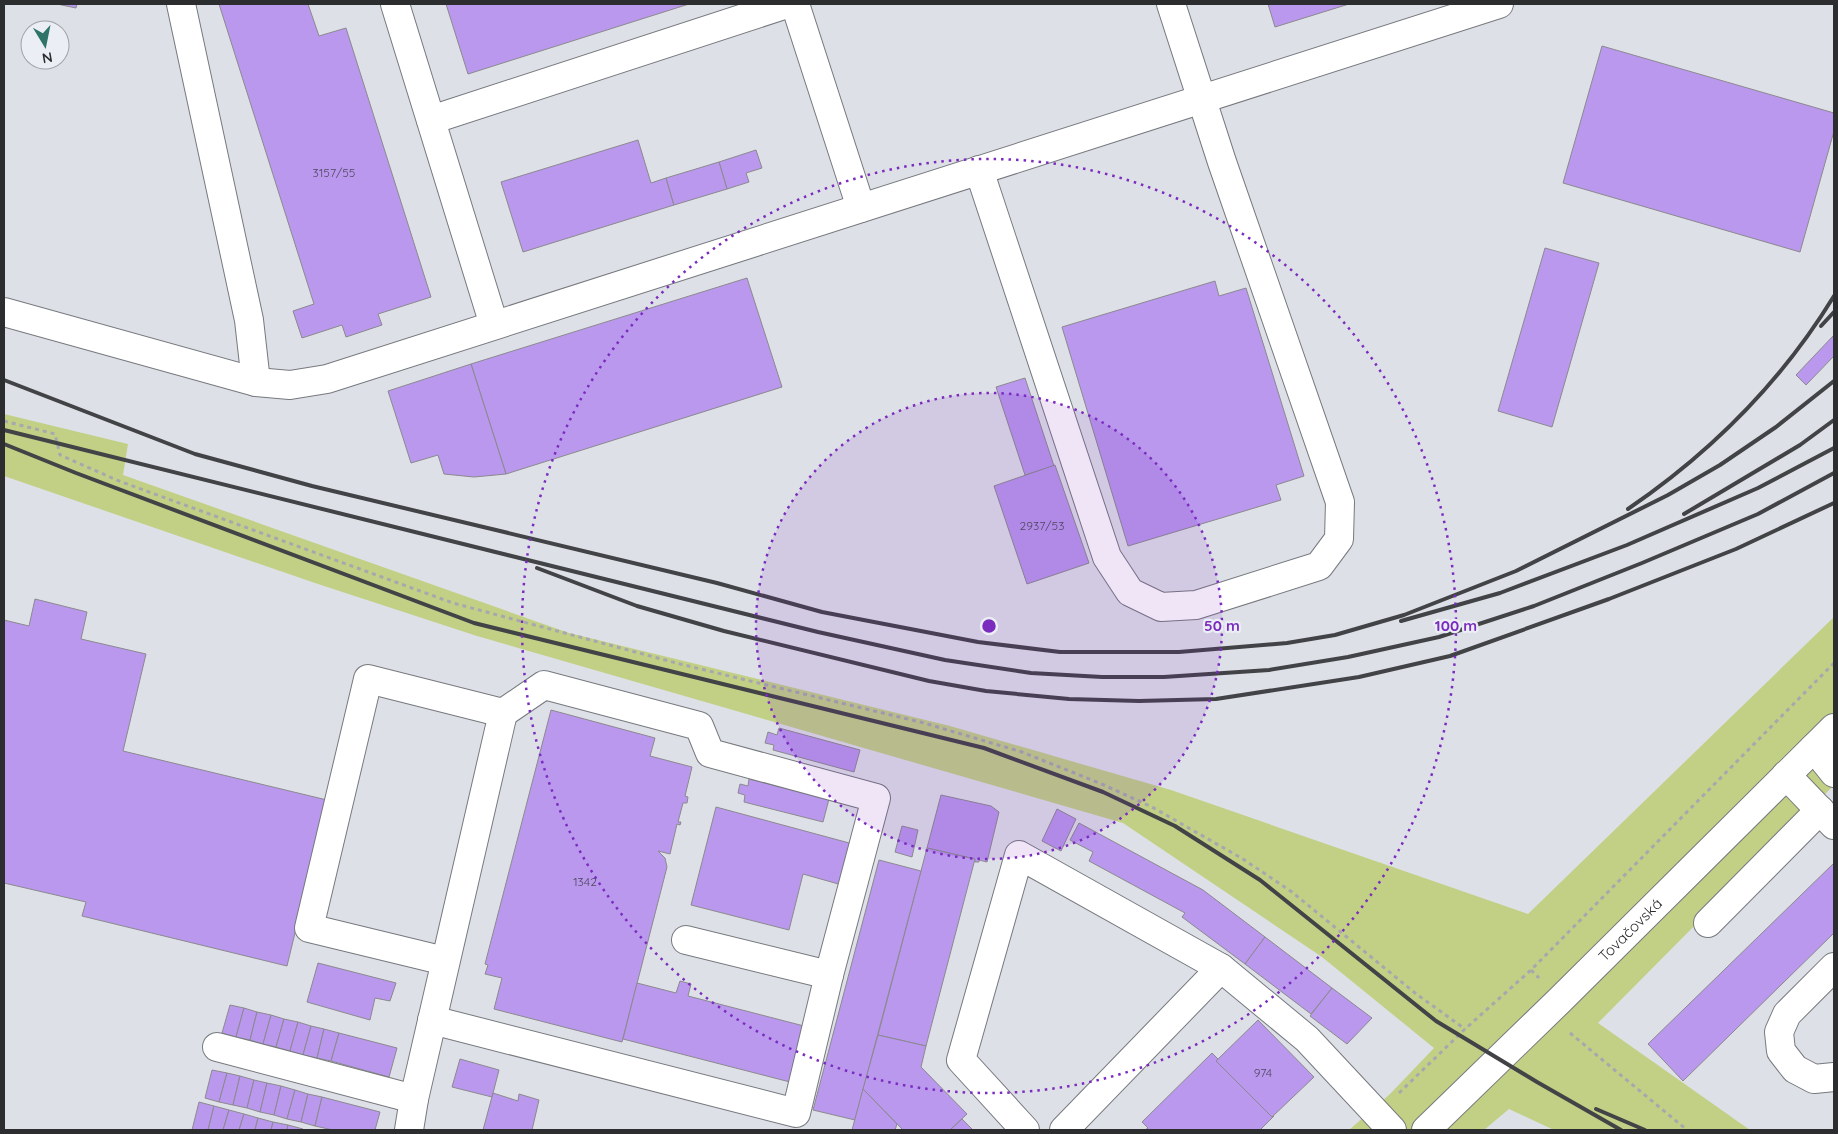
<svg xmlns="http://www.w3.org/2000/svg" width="1838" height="1134" font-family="Quicksand,sans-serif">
  <rect width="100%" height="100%" fill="#dee0e7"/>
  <polygon fill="#c1d085" points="4,414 128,444 123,475 569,633 950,726 1171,790 1528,914 1834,617 1834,785 1598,1023 1750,1130 1554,1130 1509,1109 1484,1130 1349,1130 1390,1094 1434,1048 1322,957 1123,823 477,636 318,584 4,476"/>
  <g fill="#b998ee" stroke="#8b898f">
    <polygon points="57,4 77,4 76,8"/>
    <polygon points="219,4 310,4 308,4 319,36 346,28 431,297 378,314 382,325 346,337 342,325 302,338 293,311 314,304"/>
    <polygon points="446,4 689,4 468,74"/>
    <polygon points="1268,4 1349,4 1275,27"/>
    <polygon points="1602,46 1834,113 1834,131 1800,252 1563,183"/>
    <polygon points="638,140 651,183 666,178 674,205 523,252 501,182"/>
    <polygon points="756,150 762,168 746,173 749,182 727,189 719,162"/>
    <polygon points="719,162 727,189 674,205 666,178"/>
    <polygon points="1545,248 1599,263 1552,427 1498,411"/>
    <polygon points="747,278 782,387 506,474 471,364"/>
    <polygon points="1215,281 1219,296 1246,288 1304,476 1276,485 1281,500 1128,546 1062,327"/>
    <polygon points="1834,335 1834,356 1806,385 1796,375"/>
    <polygon points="471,364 506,474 474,477 444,474 438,455 411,463 388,391"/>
    <polygon points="1025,378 1054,466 1025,475 996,387"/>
    <polygon points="1055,465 1089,563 1027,584 994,486"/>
    <polygon points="35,599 87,612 81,639 146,654 123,751 327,800 287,966 82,916 86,902 4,883 4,620 29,626"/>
    <polygon points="551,710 655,738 650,756 692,767 685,796 688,797 687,803 683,803 678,822 681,822 680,825 677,824 670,854 658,851 665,858 667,867 622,1042 494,1009 502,978 485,974 488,965 485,964"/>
    <polygon points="779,728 860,750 854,772 773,750 774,745 765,743 768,732 777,735"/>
    <polygon points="749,779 829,799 823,822 744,802 745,795 738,793 740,784 748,786"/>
    <polygon points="941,795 991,806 999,812 987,862 979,860 979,862 975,862 975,859 927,848"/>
    <polygon points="716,807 853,844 842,885 803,874 789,930 691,905"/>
    <polygon points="1057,809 1076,819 1061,851 1042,841"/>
    <polygon points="1079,823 1203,890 1265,937 1245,964 1182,917 1185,913 1089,861 1093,852 1070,840"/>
    <polygon points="902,826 918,830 912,857 895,852"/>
    <polygon points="927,848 975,859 926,1046 878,1035"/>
    <polygon points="879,860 921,871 855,1120 813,1110"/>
    <polygon points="1834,863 1834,933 1683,1081 1648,1044"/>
    <polygon points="1265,937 1332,988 1311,1014 1245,964"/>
    <polygon points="318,963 396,983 390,1001 375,998 370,1020 307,1002"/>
    <polygon points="680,981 691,984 688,996 804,1026 790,1082 623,1039 637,983 676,993"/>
    <polygon points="1332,988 1372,1018 1347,1044 1310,1016"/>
    <polygon points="230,1005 244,1008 236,1037 222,1033"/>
    <polygon points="244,1008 257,1012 250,1040 236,1037"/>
    <polygon points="257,1012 271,1015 263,1044 250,1040"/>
    <polygon points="271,1015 284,1019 276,1047 263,1044"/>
    <polygon points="284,1019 298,1022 290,1051 276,1047"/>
    <polygon points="1258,1020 1314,1077 1272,1117 1216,1061"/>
    <polygon points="298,1022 311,1026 303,1055 290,1051"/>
    <polygon points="311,1026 324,1029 317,1058 303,1055"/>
    <polygon points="324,1029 339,1033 331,1061 317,1058"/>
    <polygon points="339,1033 397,1048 389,1077 331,1061"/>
    <polygon points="878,1035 926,1046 921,1067 967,1114 950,1130 903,1130 863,1089"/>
    <polygon points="1212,1053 1218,1059 1216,1061 1272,1117 1274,1116 1260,1130 1145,1130 1148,1128 1142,1122"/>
    <polygon points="460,1059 499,1070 492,1097 452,1087"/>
    <polygon points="212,1070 227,1073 219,1102 205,1098"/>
    <polygon points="227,1073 240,1076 233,1105 219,1102"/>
    <polygon points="240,1076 254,1080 247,1108 233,1105"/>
    <polygon points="254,1080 267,1083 260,1112 247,1108"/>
    <polygon points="267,1083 281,1086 274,1115 260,1112"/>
    <polygon points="281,1086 295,1090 287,1119 274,1115"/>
    <polygon points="863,1089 897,1124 895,1130 852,1130"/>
    <polygon points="295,1090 308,1094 301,1122 287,1119"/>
    <polygon points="493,1093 518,1101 519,1094 539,1100 532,1130 483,1130"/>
    <polygon points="308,1094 322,1097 315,1126 301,1122"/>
    <polygon points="322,1097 380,1112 375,1130 333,1130 315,1126"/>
    <polygon points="199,1102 214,1106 208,1130 192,1130"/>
    <polygon points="214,1106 229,1110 223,1130 208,1130"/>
    <polygon points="229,1110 244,1114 239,1130 223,1130"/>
    <polygon points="244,1114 258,1118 255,1130 239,1130"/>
    <polygon points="258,1118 273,1122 271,1130 255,1130"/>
    <polygon points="962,1119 973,1130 950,1130"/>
    <polygon points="273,1122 288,1125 287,1130 271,1130"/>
    <polygon points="288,1125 303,1129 303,1130 287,1130"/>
  </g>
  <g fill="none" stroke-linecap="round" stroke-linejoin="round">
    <defs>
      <g id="minor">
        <polyline points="181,4 249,320 256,382"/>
        <polyline points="395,4 494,325"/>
        <polyline points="795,4 861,208"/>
        <polyline points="431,120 787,4"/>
        <polyline points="979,170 1107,557 1130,592 1161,607 1196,605 1319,566 1339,539 1340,502 1222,162 1171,4"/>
        <polyline points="4,312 256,382 290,385 327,379 1499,4"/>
        <polyline points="1814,748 1834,773"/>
        <polyline points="1786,775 1834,825"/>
        <polyline points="1708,923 1820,810"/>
        <polyline points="686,940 829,975"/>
        <polyline points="1834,967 1787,1014 1779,1032 1781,1051 1795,1069 1814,1079 1834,1077"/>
        <polyline points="432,1020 796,1113 829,975 876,798 710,753 699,726 544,685 503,713"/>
        <polyline points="217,1047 414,1099"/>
        <polyline points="409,1130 414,1099 503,713 368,679 309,928 445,961"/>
        <polyline points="1025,1130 961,1060 1019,855 1221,968 1307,1039 1392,1130"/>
        <polyline points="1064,1130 1221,968"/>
      </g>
      <g id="major">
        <path id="s1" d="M1426 1130 1561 999 1834 728"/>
      </g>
    </defs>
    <use href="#minor" stroke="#76797e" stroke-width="30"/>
    <use href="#major" stroke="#76797e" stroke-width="30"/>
    <g stroke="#a6a8ad" stroke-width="3" stroke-dasharray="4 4" stroke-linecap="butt">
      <polyline points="4,421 55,434 60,455 119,481 453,603 680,664 924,723 1022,752 1104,785 1152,807 1243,859 1292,892 1415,993 1465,1029"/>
      <polyline points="1531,970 1539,978"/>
      <polyline points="1570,1033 1687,1130"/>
      <polyline points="1399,1093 1465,1029 1531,970 1834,663"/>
    </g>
    <use href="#minor" stroke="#fff" stroke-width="28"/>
    <use href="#major" stroke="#fff" stroke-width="28"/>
    <g stroke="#424346" stroke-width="4">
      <polyline points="1821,326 1834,312"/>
      <polyline points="4,380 195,454 312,486 717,583 822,612 978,642 1060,652 1179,652 1287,643 1335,635 1404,615 1516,571 1668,495 1720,465 1776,427 1834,381"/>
      <polyline points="4,430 818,632 945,660 1031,673 1102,677 1164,677 1269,670 1348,657 1439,637 1534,606 1642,563 1758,514 1834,473"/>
      <polyline points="4,444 76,473 474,623 984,748 1103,792 1175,826 1260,880 1436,1021 1537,1082 1621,1130"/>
      <path d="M1628 509C1710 453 1782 381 1834 296"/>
      <polyline points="1684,514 1800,445 1834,420"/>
      <polyline points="537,568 637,606 724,631 929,681 986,691 1069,699 1139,701 1216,699 1359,677 1450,656 1609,599 1736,549 1834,503"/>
      <polyline points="1401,621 1500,593 1627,545 1758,488 1834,448"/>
      <polyline points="1596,1109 1645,1130"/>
    </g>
  </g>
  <circle cx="989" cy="626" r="233" fill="#7b2cbf" fill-opacity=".12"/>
  <g fill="none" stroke="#7b2cbf" stroke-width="2.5" stroke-dasharray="2.5 5">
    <circle cx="989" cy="626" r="233"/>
    <circle cx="989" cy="626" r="467"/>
  </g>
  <g text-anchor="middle" stroke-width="4.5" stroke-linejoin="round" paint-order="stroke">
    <g font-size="12" fill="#4f485f">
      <text x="334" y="177">3157/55</text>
      <text x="1042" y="530">2937/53</text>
      <text x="585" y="886">1342</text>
      <text x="1263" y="1077">974</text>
    </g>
    <g font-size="15" fill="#2c2d2f" stroke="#ebeef4">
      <text dy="5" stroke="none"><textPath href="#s1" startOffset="286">Tovačovská</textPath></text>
    </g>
  </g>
  <circle cx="989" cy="626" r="8" fill="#7b2cbf" stroke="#ebeef4" stroke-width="2.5"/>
  <g font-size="15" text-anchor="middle" font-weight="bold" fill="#7b2cbf" stroke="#ebeef4" stroke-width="4.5" stroke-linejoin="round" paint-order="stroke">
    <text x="1222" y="631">50 m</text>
    <text x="1456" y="631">100 m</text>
  </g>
  <rect width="1838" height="1134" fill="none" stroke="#2c2d2f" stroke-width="10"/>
  <g transform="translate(45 45) rotate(170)"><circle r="24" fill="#ebeef4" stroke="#9fa1a5"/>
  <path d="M0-4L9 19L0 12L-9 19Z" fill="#2e7469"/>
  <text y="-8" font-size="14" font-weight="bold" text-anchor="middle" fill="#2c2d2f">N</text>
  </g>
</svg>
